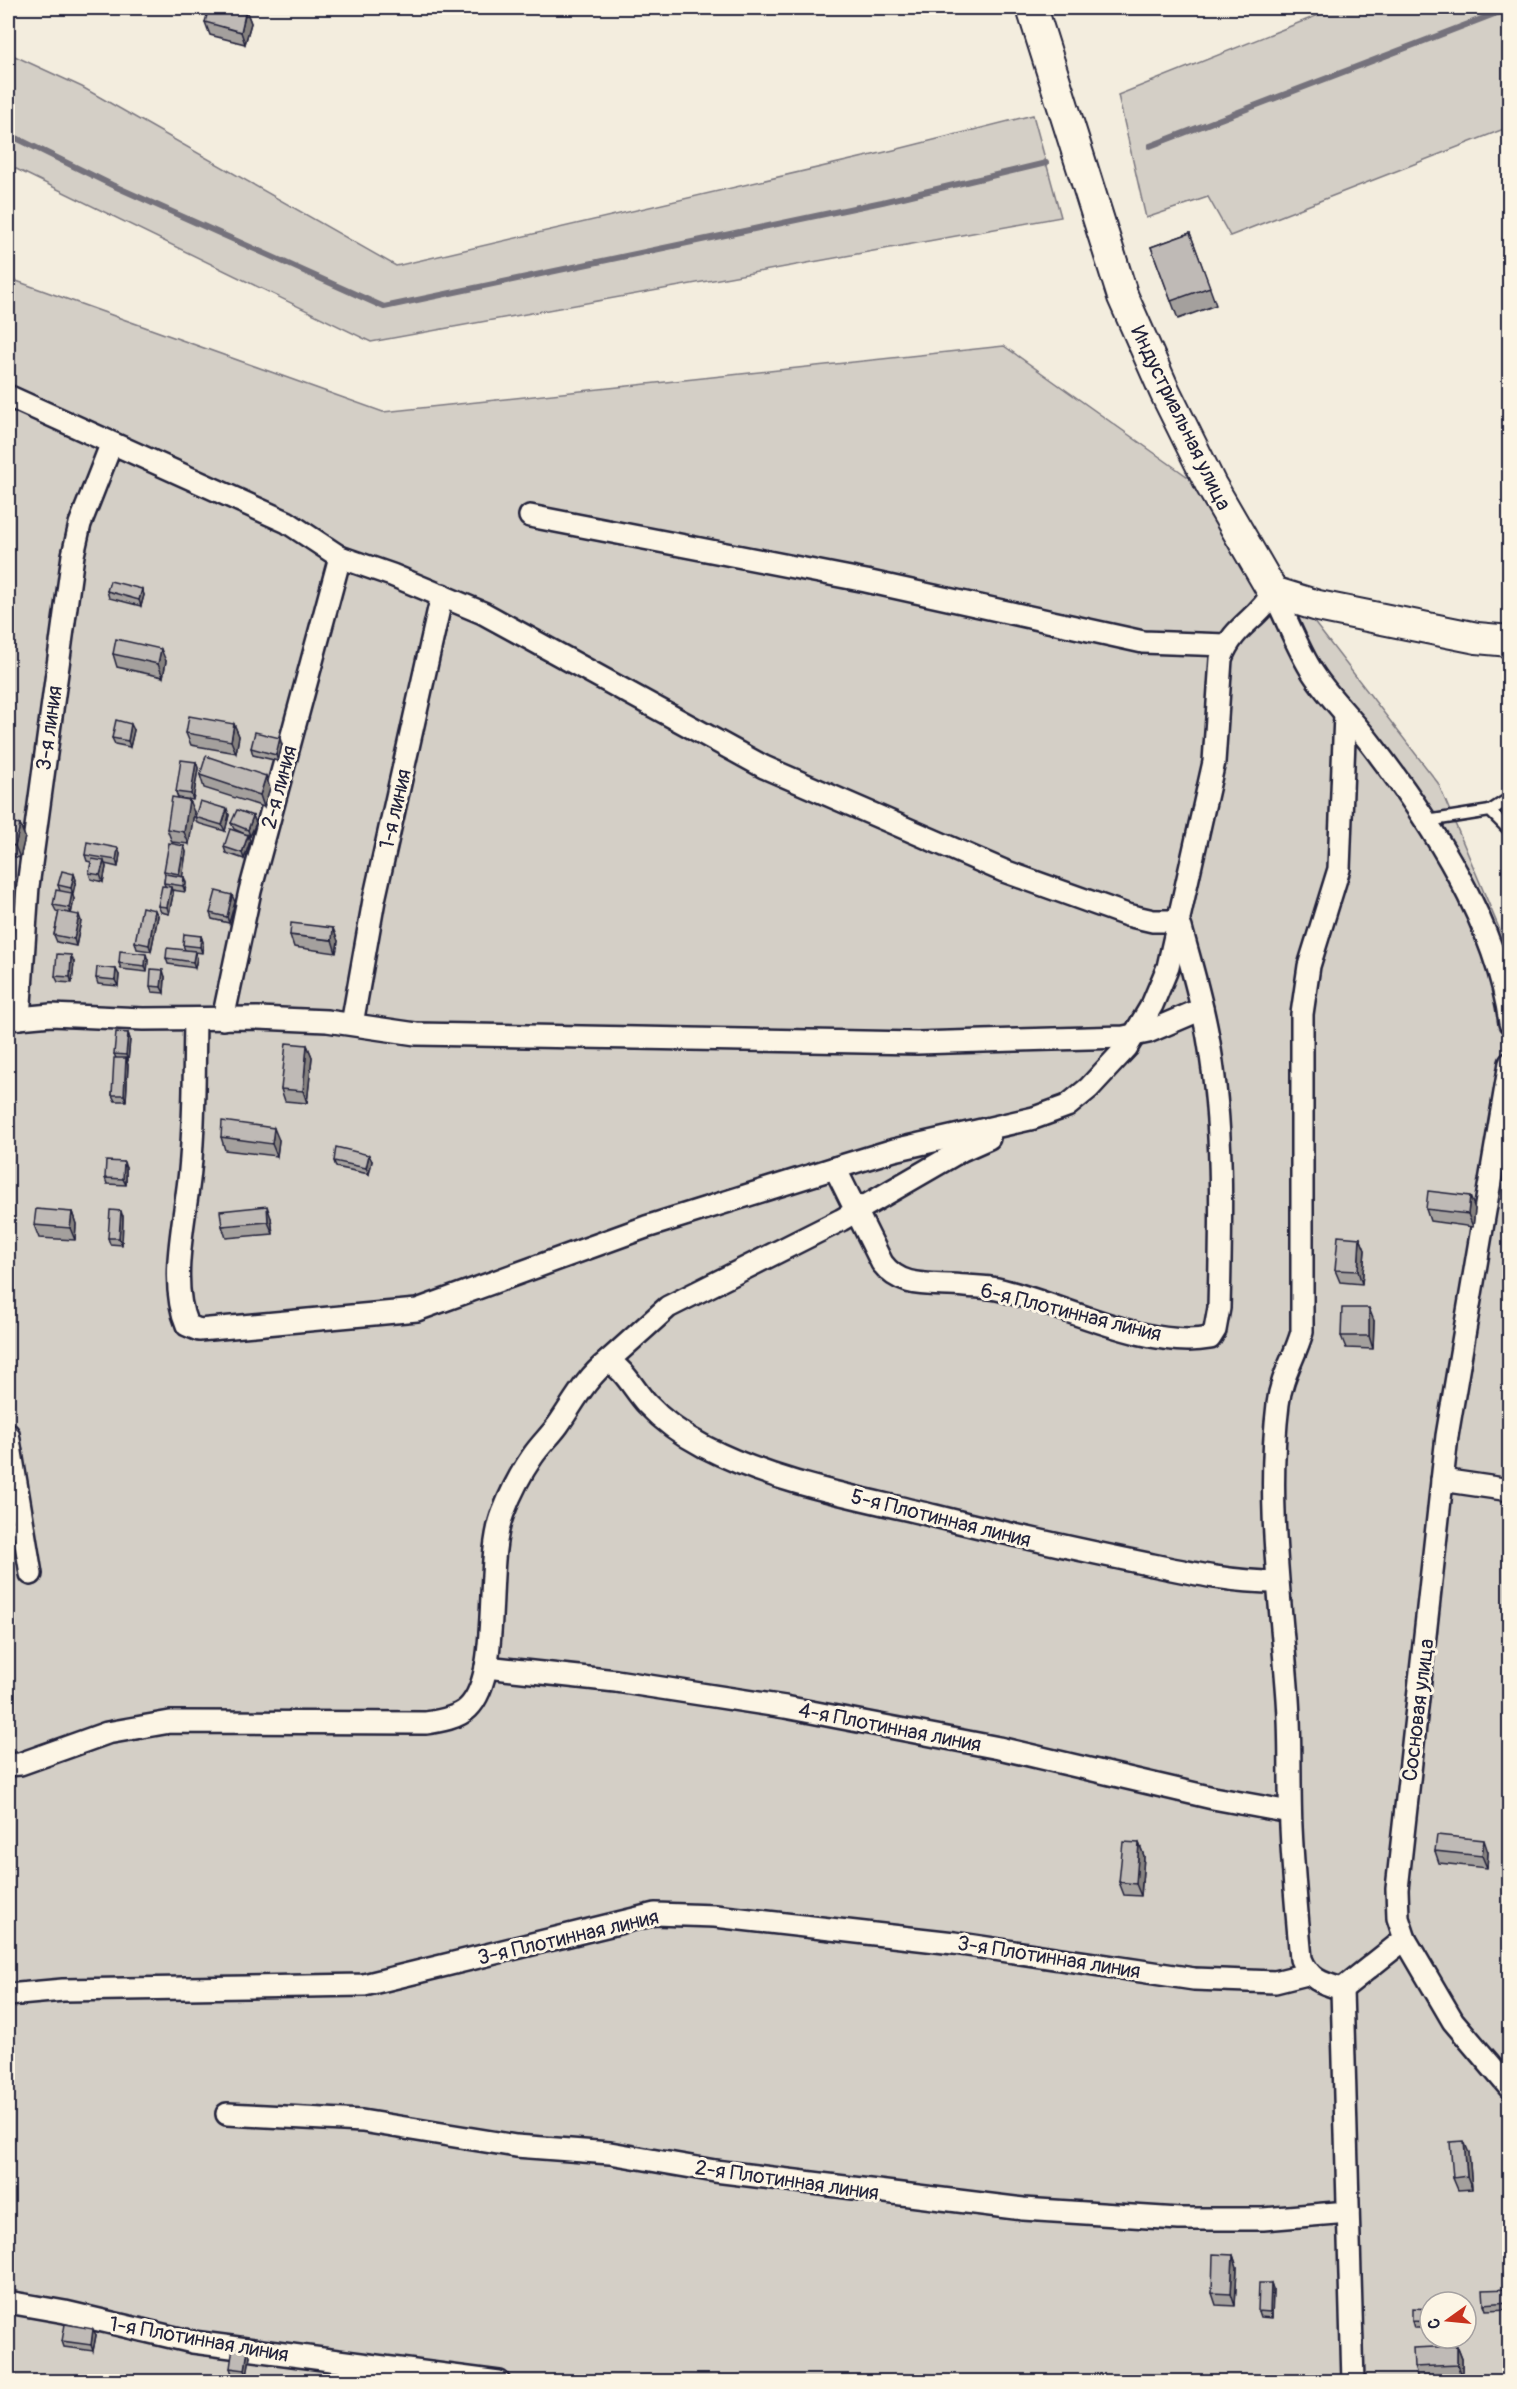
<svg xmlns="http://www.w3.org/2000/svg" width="1517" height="2389" font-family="Pangolin,sans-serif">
  <rect width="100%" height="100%" fill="#f3edde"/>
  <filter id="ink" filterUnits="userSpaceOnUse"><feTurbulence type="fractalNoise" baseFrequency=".0167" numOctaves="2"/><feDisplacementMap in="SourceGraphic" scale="12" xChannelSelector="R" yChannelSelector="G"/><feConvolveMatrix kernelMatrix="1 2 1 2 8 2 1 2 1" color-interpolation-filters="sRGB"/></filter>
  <g filter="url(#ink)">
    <g fill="#d4cfc6" stroke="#7b7880" stroke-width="1.5" fill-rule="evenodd">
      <polygon points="1336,8 1509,8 1509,127 1230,236 1208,197 1146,218 1118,95"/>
      <polygon points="8,53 82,87 396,266 894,150 1033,115 1061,217 371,342 8,165"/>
      <path d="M8 278 383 412 1004 346 1219 499 1438 783 1509 952V2381L8 2382ZM1430 2302H1466V2338H1430Z"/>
    </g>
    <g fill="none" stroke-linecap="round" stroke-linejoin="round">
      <g stroke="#75727b" stroke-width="6">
        <polyline points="8,134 112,185 384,307 882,202 1046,163"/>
        <polyline points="1150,146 1510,8"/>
      </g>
      <defs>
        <g id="lane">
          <polyline points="1490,811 1510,798"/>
          <polyline points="1427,821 1490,811 1510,831"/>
        </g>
        <g id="street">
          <polyline points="8,396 287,522 340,557 392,575 483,613 764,767 1004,871 1127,915 1153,921 1179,921"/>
          <polyline points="530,516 866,581 1143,642 1226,645"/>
          <path d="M1273 592C1287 619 1297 648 1313 673 1330 699 1353 720 1371 744 1431 822 1497 923 1510 1023"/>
          <polyline points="19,1018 28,886 73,555 80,524 111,445"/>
          <polyline points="8,1019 51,1015 143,1019 258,1018 327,1021 416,1034 917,1043 1124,1037 1148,1032 1202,1009"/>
          <path d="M195 1019C194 1069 195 1120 190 1170 186 1217 168 1281 187 1325L199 1330 417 1310 646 1227 835 1168 894 1150 1034 1118 1067 1106 1089 1088 1127 1047 1152 1005 1168 967 1214 762 1221 659C1233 625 1258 620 1273 592"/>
          <polyline points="223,1019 250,891 340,557"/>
          <polyline points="352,1024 374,900 442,595"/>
          <polyline points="1510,1063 1447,1436 1397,1889 1398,1918 1405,1939 1453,2021 1510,2088"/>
          <path d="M835 1168 882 1263C903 1291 933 1282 966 1286 976 1287 987 1287 997 1289 1060 1303 1146 1350 1210 1338L1215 1330 1219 1308C1221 1219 1224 1131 1209 1043 1203 1004 1191 966 1181 928"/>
          <polyline points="608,1361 668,1307 841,1220 962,1150 989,1138"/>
          <polyline points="8,1434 31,1574"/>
          <polyline points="1442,1480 1510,1490"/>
          <polyline points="486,1667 616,1681 785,1707 999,1748 1213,1798 1290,1812"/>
          <path d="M8 1765 20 1764 107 1733 170 1722 426 1723C440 1721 458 1718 468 1708 503 1674 483 1562 503 1513 510 1495 521 1473 532 1457 540 1445 550 1436 558 1425 574 1402 586 1378 608 1361 625 1370 634 1390 647 1404 663 1421 684 1436 705 1447 777 1484 857 1497 935 1516 1006 1534 1076 1549 1148 1564 1191 1573 1232 1582 1277 1582"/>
          <path d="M1342 1989C1321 1983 1309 1979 1301 1959 1297 1915 1293 1871 1291 1827 1289 1784 1291 1742 1288 1699 1281 1602 1266 1502 1278 1404 1281 1377 1295 1357 1302 1332V1014L1309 966 1339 869 1345 714"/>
          <polyline points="1342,1989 1353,2382"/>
          <polyline points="1342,1989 1405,1939"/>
          <polyline points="8,1995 63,1990 364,1985 655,1914 715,1916 954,1943 1194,1979 1275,1982 1307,1974"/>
          <polyline points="227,2114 362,2121 516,2146 610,2153 715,2171 1023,2209 1179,2219 1263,2219 1348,2212"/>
          <polyline points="8,2302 65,2312 193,2342 499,2382"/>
        </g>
        <polyline id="secondary" points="1032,8 1123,297 1165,392 1211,485 1273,592 1318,606 1477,638 1510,641"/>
      </defs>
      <use href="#lane" stroke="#22223b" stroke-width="15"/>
      <use href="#street" stroke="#22223b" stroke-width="26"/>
      <use href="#secondary" stroke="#22223b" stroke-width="34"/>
      <use href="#lane" stroke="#fcf5e5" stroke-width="10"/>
      <use href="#street" stroke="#fcf5e5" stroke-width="21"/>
      <use href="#secondary" stroke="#fcf5e5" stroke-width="30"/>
    </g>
    <g fill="#a4a09d" stroke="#22223b" stroke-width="1.5">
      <polygon points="246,10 251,23 245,44 210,35 205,22"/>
      <polygon points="1190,233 1216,305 1178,319 1151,247"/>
      <polygon points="142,589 144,595 141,606 109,598 107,591"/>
      <polygon points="113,654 166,661 163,677 117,667"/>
      <polygon points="234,724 239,736 236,753 191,745 186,733"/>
      <polygon points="134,730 130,747 115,744 112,738"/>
      <polygon points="282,745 278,761 253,755 251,748"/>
      <polygon points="196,762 198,768 193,800 178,798 176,792"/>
      <polygon points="200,775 270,788 264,807 204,788"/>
      <polygon points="194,812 189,844 172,842 167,829"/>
      <polygon points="229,815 225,831 197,823 195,817"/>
      <polygon points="253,816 256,823 250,836 248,835 250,841 244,859 226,853 224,847 245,834 234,829 231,823"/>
      <polygon points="8,822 20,825 25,837 20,858 8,855"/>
      <polygon points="184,846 186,852 182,877 184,877 186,883 185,892 172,890 173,894 169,914 161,912 158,906 165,886 164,883 165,874 164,871"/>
      <polygon points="120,854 118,867 105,864 106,867 103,882 91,879 89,873 91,862 87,861 85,855"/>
      <polygon points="74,874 76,880 72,894 74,899 71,914 81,921 76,946 57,942 54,935 59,912 56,911 53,905 60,891 58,885"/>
      <polygon points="235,902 229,923 212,919 210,913"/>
      <polygon points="8,903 11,904 13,910 11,920 8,919"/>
      <polygon points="158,916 151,951 137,949 135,942"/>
      <polygon points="290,935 338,941 336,953 294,947"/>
      <polygon points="201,936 203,942 202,953 195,952 197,958 195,968 168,964 166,958 185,950 183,945"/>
      <polygon points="148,960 147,972 121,969 119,963"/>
      <polygon points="74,962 72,983 58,982 55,976"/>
      <polygon points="119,975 118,986 98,984 96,978"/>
      <polygon points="165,977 164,993 152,992 150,986"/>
      <polygon points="128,1033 130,1039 128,1061 127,1061 128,1065 126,1101 115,1101 112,1095 116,1058 114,1054"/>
      <polygon points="307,1045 312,1057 307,1103 285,1101 281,1089"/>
      <polygon points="221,1137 279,1140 277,1156 225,1150"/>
      <polygon points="334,1161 372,1161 369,1174 336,1167"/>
      <polygon points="126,1168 126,1185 107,1184 105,1178"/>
      <polygon points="1426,1209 1475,1209 1473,1227 1430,1221"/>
      <polygon points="72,1212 76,1224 75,1240 39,1238 34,1225"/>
      <polygon points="123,1217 122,1245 110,1244 108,1238"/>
      <polygon points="271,1218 273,1234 226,1238 222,1226"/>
      <polygon points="1360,1238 1365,1250 1362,1284 1340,1282 1335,1270"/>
      <polygon points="1374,1321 1373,1349 1346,1348 1341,1336"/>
      <polygon points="1139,1843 1144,1856 1141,1896 1124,1895 1119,1882"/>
      <polygon points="1435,1851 1488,1852 1487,1868 1439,1863"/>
      <polygon points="1469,2153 1472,2189 1458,2190 1453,2178"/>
      <polygon points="1233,2255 1237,2267 1235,2306 1216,2305 1212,2293"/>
      <polygon points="1271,2283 1273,2289 1272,2318 1260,2317 1258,2311"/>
      <polygon points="1509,2289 1509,2309 1486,2310 1484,2304"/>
      <polygon points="1430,2309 1430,2328 1414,2328 1412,2321"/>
      <polygon points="96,2335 93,2351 64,2347 62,2341"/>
      <polygon points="1457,2346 1462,2359 1462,2378 1418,2379 1414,2367"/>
      <polygon points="250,2356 247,2376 232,2374 230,2368"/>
    </g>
    <g fill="#86827f" stroke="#22223b" stroke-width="1.5">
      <polygon points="246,10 251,23 245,44 241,32"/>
      <polygon points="142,589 144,595 141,606 139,600"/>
      <polygon points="161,649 166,661 163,677 158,664"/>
      <polygon points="131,724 134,730 130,747 128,741"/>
      <polygon points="234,724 239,736 236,753 231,741"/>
      <polygon points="280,738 282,745 278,761 276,755"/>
      <polygon points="196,762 198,768 193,800 191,794"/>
      <polygon points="266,776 270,788 264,807 260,795"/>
      <polygon points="189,800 194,812 189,844 184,832"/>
      <polygon points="227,809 229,815 225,831 222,825"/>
      <polygon points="253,816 256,823 250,836 248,830"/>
      <polygon points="20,825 25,837 20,858 15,846"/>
      <polygon points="248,835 250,841 244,859 242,853"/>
      <polygon points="184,846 186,852 182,880 179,874"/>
      <polygon points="118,848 120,854 118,867 116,860"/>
      <polygon points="104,861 106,867 103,882 100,875"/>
      <polygon points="74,874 76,880 73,894 71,888"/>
      <polygon points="184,877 186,883 185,892 183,886"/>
      <polygon points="171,887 173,894 169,914 167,907"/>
      <polygon points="72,893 74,899 71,914 69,908"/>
      <polygon points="232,895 235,902 229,923 227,917"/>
      <polygon points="11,904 13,910 11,920 9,914"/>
      <polygon points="155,910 158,916 151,951 149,945"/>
      <polygon points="79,915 81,921 76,946 74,939"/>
      <polygon points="333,928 338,941 336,953 332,940"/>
      <polygon points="201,936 203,942 202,953 200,947"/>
      <polygon points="195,951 197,958 195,968 193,962"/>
      <polygon points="146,954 148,960 147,972 145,966"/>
      <polygon points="71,955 74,962 72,983 70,977"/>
      <polygon points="116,969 119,975 118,986 115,980"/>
      <polygon points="163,970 165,977 164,993 161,987"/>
      <polygon points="128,1033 130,1039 128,1061 126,1055"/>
      <polygon points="307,1045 312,1057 307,1103 303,1091"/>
      <polygon points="126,1058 128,1065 126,1101 124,1095"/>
      <polygon points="274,1128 279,1140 277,1156 272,1144"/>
      <polygon points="369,1155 372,1161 369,1174 366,1168"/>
      <polygon points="124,1162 126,1168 126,1185 123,1179"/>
      <polygon points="1470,1196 1475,1209 1473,1227 1468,1214"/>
      <polygon points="267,1206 271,1218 273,1234 268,1222"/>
      <polygon points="121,1211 123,1217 122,1245 119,1238"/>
      <polygon points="72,1212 76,1224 75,1240 70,1228"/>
      <polygon points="1360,1238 1365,1250 1362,1284 1358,1271"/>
      <polygon points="1369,1308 1374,1321 1373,1349 1369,1336"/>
      <polygon points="1484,1840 1488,1852 1487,1868 1482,1856"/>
      <polygon points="1139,1843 1144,1856 1141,1896 1136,1884"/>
      <polygon points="1464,2141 1469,2153 1472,2189 1467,2176"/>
      <polygon points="1233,2255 1237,2267 1235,2306 1231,2294"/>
      <polygon points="1271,2283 1273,2289 1272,2318 1270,2312"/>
      <polygon points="93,2329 96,2335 93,2351 91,2345"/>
      <polygon points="1457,2346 1462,2359 1462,2378 1457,2365"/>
      <polygon points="248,2349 250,2356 247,2376 245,2370"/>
    </g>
    <g fill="#bfbab6" stroke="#22223b" stroke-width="1.5">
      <polygon points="209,8 236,8 246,10 241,32 205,22"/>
      <polygon points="1190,233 1210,287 1171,301 1151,247"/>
      <polygon points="110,581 142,589 139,600 107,591"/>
      <polygon points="116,639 161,649 158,664 113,654"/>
      <polygon points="189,716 234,724 231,741 186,733"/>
      <polygon points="116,720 131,724 128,741 112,738"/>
      <polygon points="255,732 280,738 276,755 251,748"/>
      <polygon points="206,756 266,776 260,795 200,775"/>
      <polygon points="181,760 196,762 191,794 176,792"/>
      <polygon points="172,797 189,800 184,832 167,829"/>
      <polygon points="200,801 227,809 222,825 195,817"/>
      <polygon points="237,810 253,816 248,830 231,823"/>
      <polygon points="8,822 20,825 15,846 8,844"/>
      <polygon points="230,829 248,835 242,853 224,847"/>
      <polygon points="87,842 118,848 116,860 85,855"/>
      <polygon points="169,843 184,846 179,874 164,871"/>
      <polygon points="92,859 104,861 100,875 89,873"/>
      <polygon points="62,871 74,874 71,888 58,885"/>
      <polygon points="165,874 184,877 183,886 164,883"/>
      <polygon points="162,886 171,887 167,907 158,906"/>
      <polygon points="56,890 72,893 69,908 53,905"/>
      <polygon points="216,891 232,895 227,917 210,913"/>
      <polygon points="8,903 11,904 9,914 8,914"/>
      <polygon points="142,907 155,910 149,945 135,942"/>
      <polygon points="59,911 79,915 74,939 54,935"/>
      <polygon points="291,923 333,928 332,940 290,935"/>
      <polygon points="184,934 201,936 200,947 183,945"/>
      <polygon points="167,948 195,951 193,962 166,958"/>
      <polygon points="120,951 146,954 145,966 119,963"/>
      <polygon points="57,954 71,955 70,977 55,976"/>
      <polygon points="97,967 116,969 115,980 96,978"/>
      <polygon points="151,969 163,970 161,987 150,986"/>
      <polygon points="116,1032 128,1033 126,1055 114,1054"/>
      <polygon points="286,1043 307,1045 303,1091 281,1089"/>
      <polygon points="114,1058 126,1058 124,1095 112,1095"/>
      <polygon points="222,1121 274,1128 272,1144 221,1137"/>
      <polygon points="336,1147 369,1155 366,1168 334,1161"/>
      <polygon points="106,1161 124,1162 123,1179 105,1178"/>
      <polygon points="1428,1191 1470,1196 1468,1214 1426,1209"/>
      <polygon points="267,1206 268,1222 222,1226 220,1211"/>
      <polygon points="36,1209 72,1212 70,1228 34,1225"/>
      <polygon points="110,1210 121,1211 119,1238 108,1238"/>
      <polygon points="1338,1236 1360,1238 1358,1271 1335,1270"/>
      <polygon points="1342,1308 1369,1308 1369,1336 1341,1336"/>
      <polygon points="1437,1835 1484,1840 1482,1856 1435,1851"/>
      <polygon points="1123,1842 1139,1843 1136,1884 1119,1882"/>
      <polygon points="1464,2141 1467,2176 1453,2178 1450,2142"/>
      <polygon points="1213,2254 1233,2255 1231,2294 1212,2293"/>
      <polygon points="1259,2283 1271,2283 1270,2312 1258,2311"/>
      <polygon points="1509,2289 1509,2302 1484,2304 1483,2290"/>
      <polygon points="1412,2308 1430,2309 1430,2322 1412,2321"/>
      <polygon points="65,2324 93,2329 91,2345 62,2341"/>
      <polygon points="1457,2346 1457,2365 1414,2367 1413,2348"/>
      <polygon points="233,2347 248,2349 245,2370 230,2368"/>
    </g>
  </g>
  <g text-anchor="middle" stroke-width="6" stroke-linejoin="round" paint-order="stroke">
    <g font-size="21" fill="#22223b" stroke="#fcf5e5">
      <text transform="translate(1181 418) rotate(64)" y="7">Индустриальная улица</text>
      <text transform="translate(49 728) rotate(-82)" y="7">3-я линия</text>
      <text transform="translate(279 787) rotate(-75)" y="7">2-я линия</text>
      <text transform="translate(395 809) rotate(-77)" y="7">1-я линия</text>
      <text transform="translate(1071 1312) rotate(14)" y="7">6-я Плотинная линия</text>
      <text transform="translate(941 1518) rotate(14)" y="7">5-я Плотинная линия</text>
      <text transform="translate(1418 1710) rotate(-83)" y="7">Сосновая улица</text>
      <text transform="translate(890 1727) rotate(11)" y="7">4-я Плотинная линия</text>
      <text transform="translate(568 1937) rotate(-13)" y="7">3-я Плотинная линия</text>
      <text transform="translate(1049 1957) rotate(9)" y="7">3-я Плотинная линия</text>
      <text transform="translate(787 2180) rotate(8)" y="7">2-я Плотинная линия</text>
      <text transform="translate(199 2339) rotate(10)" y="7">1-я Плотинная линия</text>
    </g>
  </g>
  <rect width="1517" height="2389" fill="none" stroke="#fcf5e5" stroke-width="30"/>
  <rect x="15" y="15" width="1487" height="2359" fill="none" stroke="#22223b" stroke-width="2" filter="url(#ink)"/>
  <g transform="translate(1448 2320) rotate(255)"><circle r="28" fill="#fcf5e5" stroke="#a5a1a1" stroke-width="1.5"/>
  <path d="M0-4.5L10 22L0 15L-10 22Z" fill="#c8321e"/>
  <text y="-9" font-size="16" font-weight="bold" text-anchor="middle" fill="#22223b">С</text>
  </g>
</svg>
